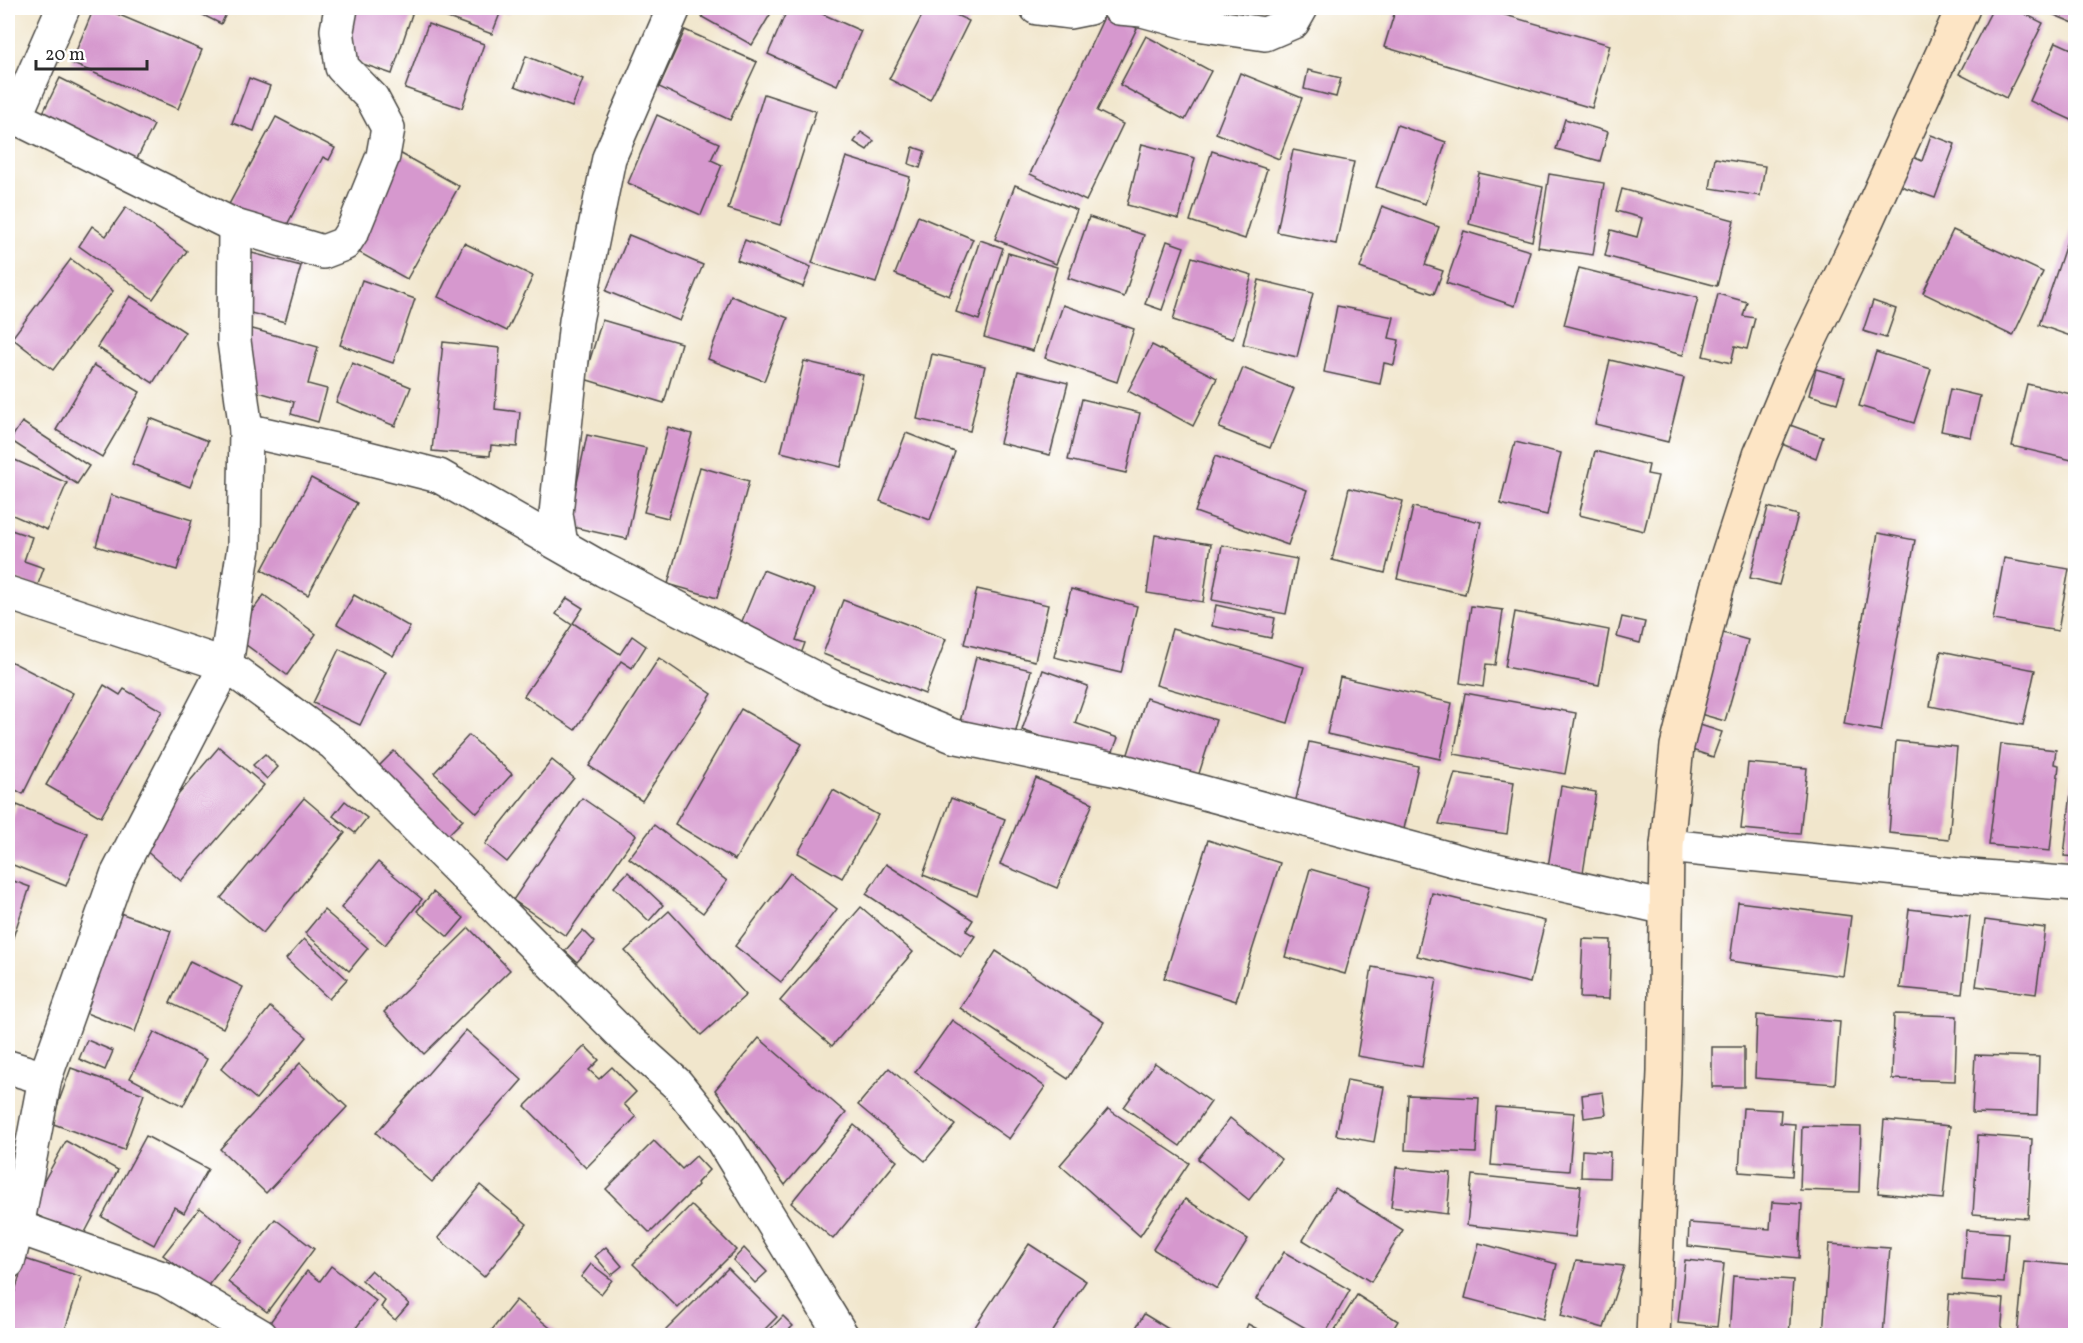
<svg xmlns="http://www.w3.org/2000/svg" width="2083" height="1343" font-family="Vollkorn,serif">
  <rect width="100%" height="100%" fill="#fff"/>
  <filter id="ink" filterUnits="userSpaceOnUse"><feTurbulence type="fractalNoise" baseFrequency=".0167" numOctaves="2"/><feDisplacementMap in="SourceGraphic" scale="12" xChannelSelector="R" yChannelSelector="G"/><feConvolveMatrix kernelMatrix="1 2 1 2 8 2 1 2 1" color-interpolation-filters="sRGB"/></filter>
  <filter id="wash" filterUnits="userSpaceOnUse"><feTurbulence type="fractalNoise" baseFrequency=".008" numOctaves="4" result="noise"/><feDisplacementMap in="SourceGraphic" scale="24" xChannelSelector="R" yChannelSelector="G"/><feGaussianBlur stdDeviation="1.35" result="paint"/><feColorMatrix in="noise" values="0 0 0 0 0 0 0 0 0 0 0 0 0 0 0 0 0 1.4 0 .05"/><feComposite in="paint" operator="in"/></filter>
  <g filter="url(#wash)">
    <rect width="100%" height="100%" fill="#f1e6cc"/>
    <g id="blocks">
      <g fill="#d698ce">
        <polygon points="94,8 103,8 202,50 178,109 71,63"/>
        <polygon points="189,8 229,8 221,24"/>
        <polygon points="343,8 414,8 392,74 328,52"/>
        <polygon points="439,8 510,8 508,14 501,11 492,34 437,14"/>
        <polygon points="707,8 774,8 752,45 702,17"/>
        <polygon points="788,8 809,8 861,31 837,85 768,54"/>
        <polygon points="926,8 941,8 969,21 930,100 889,79"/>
        <polygon points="1396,8 1481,8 1610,45 1592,108 1384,47"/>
        <polygon points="1993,8 2018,8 2017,10 2043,23 2006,98 1959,74"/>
        <polygon points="2046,8 2076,8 2076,24 2045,11"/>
        <polygon points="1106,13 1137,28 1097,111 1123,124 1086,201 1030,174"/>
        <polygon points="428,24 484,44 462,108 405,88"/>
        <polygon points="685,30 757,62 730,120 659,87"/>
        <polygon points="1146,36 1211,71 1185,120 1120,85"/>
        <polygon points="2056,42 2076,51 2076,122 2030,101"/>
        <polygon points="526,56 583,79 572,107 515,86"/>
        <polygon points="1308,70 1341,78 1336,97 1304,89"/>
        <polygon points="1240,73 1302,98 1279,159 1216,133"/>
        <polygon points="60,78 154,125 128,176 35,129"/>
        <polygon points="249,78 270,86 254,131 232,123"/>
        <polygon points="764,94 816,111 780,225 728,209"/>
        <polygon points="657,115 719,143 711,160 722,165 701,215 628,183"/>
        <polygon points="276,117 335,148 329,160 323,157 280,238 226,210"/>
        <polygon points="1565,119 1608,132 1600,161 1556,149"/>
        <polygon points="1397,125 1446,142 1425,204 1376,187"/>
        <polygon points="861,132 874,141 867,150 854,142"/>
        <polygon points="1931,135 1955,144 1935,198 1901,186 1911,156 1922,161"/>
        <polygon points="1142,144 1195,158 1179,219 1127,205"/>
        <polygon points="913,147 925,151 920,168 909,164"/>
        <polygon points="1293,150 1354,162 1336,244 1277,232"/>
        <polygon points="396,151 459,186 407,279 344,244"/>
        <polygon points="1212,151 1267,169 1245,239 1190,221"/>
        <polygon points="846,157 910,177 876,283 812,263"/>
        <polygon points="1715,158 1765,166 1760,196 1710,188"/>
        <polygon points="1479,173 1543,187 1532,241 1469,224"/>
        <polygon points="1549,174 1604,183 1593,255 1538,247"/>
        <polygon points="1015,185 1077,210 1056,264 995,239"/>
        <polygon points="1622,189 1734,220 1717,286 1605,256 1611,230 1637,237 1642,218 1616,211"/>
        <polygon points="1382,206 1439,227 1425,265 1443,271 1434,294 1360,268"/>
        <polygon points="126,207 187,251 153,299 79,246 92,226 106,236"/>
        <polygon points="918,216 973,239 949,296 895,274"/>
        <polygon points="1089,217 1144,235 1124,297 1068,278"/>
        <polygon points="2075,217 2076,217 2076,338 2039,325"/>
        <polygon points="1953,230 2043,272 2013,336 1923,293"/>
        <polygon points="1464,231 1530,251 1515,306 1446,283"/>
        <polygon points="629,235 703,265 680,321 606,291"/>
        <polygon points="745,240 811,267 803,287 737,260"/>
        <polygon points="980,240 1003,248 979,320 956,312"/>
        <polygon points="1167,241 1184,247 1162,310 1145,304"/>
        <polygon points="464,243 533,276 507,331 438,297"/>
        <polygon points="252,253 301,266 285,322 236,309"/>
        <polygon points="1008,253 1057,267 1033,351 984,337"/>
        <polygon points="1192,257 1252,275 1233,339 1173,320"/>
        <polygon points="71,259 113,291 53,370 12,338"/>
        <polygon points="1579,268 1698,298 1683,355 1564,325"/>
        <polygon points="362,280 415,299 393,363 340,345"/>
        <polygon points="1259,280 1313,293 1297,357 1243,344"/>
        <polygon points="1718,294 1747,302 1743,316 1755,318 1747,349 1735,346 1731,363 1703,356"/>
        <polygon points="130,296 185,332 153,383 97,347"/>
        <polygon points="731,296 788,318 764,381 708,359"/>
        <polygon points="1873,301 1896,309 1886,338 1863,331"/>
        <polygon points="1063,305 1134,329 1117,382 1045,358"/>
        <polygon points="1337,306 1394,317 1389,338 1399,340 1394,365 1384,363 1380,384 1324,372"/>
        <polygon points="602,320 681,343 664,403 584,379"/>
        <polygon points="249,328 318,347 308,384 327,389 318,422 291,414 294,402 234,385"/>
        <polygon points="443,342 500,348 495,409 520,412 517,447 491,445 490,456 432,451"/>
        <polygon points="1152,345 1217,378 1193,426 1128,391"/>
        <polygon points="1876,352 1931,369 1914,423 1859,406"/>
        <polygon points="932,354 985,366 970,431 917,419"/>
        <polygon points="1610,360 1684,378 1668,442 1595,424"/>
        <polygon points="804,361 863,375 841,467 781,452"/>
        <polygon points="352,363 411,387 395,426 336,402"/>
        <polygon points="94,365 140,392 102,457 56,430"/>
        <polygon points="1243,368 1294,389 1270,448 1219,428"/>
        <polygon points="1816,369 1845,377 1837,403 1809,395"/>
        <polygon points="1018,371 1068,383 1050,455 1000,443"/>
        <polygon points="2027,384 2076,395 2076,461 2012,446"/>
        <polygon points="1950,389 1980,396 1971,437 1941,431"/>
        <polygon points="1082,399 1140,413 1126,473 1068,460"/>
        <polygon points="150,418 208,441 190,487 132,464"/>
        <polygon points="22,422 89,466 77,484 10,440"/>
        <polygon points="1790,425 1823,437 1816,458 1782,444"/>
        <polygon points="668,427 692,434 668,518 644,512"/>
        <polygon points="906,433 955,452 930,520 880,501"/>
        <polygon points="587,435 646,448 627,539 568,526"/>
        <polygon points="1515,442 1561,453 1547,515 1500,504"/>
        <polygon points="1595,451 1649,465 1647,474 1658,476 1644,531 1579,515"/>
        <polygon points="1215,456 1307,490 1288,545 1195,512"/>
        <polygon points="8,457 67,483 47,530 8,513"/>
        <polygon points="700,467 749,481 717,598 668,584"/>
        <polygon points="311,478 357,503 308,595 262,570"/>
        <polygon points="1349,488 1403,501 1385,573 1332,560"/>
        <polygon points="111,495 192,520 177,570 96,546"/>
        <polygon points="1413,507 1481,522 1465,594 1397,579"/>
        <polygon points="1768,507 1798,515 1779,585 1750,578"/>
        <polygon points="8,529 32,537 24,561 44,568 37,587 8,577"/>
        <polygon points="1878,533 1915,540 1881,731 1844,724"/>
        <polygon points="1155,535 1211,544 1203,602 1147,593"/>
        <polygon points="1222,545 1297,559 1286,614 1212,600"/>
        <polygon points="2004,558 2069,569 2058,631 1993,620"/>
        <polygon points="763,570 815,590 796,640 805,643 796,668 740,626"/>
        <polygon points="977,589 1048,605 1035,661 964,644"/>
        <polygon points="1071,589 1137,606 1121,673 1054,657"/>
        <polygon points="264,595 316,634 287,675 234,636"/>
        <polygon points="354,595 410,627 393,656 337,624"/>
        <polygon points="567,598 583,608 573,623 620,654 632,636 646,646 632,668 621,661 575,730 524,696 572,625 556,614"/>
        <polygon points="843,600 946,639 925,694 823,654"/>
        <polygon points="1216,605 1275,618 1271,638 1212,626"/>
        <polygon points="1471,606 1503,610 1495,665 1486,664 1483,687 1460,683"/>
        <polygon points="1515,612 1609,630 1599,685 1505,667"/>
        <polygon points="1622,617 1645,622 1640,643 1617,637"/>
        <polygon points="1172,629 1304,667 1288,723 1156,685"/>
        <polygon points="1716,631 1748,640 1725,721 1693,712"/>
        <polygon points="339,649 386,672 360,725 313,703"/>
        <polygon points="1941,651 2035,670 2023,725 1930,706"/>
        <polygon points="976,657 1031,670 1014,739 959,726"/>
        <polygon points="659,658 712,694 642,801 589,766"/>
        <polygon points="8,660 73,693 23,794 8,786"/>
        <polygon points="1043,670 1088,686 1075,723 1118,738 1109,761 1022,730"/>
        <polygon points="1340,677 1452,703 1440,759 1327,734"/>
        <polygon points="104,685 120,695 124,689 162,711 101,817 46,785"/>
        <polygon points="1465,693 1576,713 1565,774 1454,754"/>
        <polygon points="1146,698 1216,720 1196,783 1126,760"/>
        <polygon points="741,709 802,744 735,860 675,824"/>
        <polygon points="1697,724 1722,732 1713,757 1689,749"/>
        <polygon points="469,735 512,774 477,813 434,773"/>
        <polygon points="1896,741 1957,747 1949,839 1889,833"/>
        <polygon points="1309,742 1418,766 1404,829 1295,804"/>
        <polygon points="2001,744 2056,750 2054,764 2059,765 2050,851 1989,845"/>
        <polygon points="219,747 264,785 181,881 137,843"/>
        <polygon points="394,751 463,820 443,840 374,771"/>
        <polygon points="265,754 278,767 267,779 253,765"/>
        <polygon points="552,760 574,778 507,862 485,844"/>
        <polygon points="1748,763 1807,768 1800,834 1741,829"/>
        <polygon points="2074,765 2076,766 2076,857 2064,856"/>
        <polygon points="1455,773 1514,782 1507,834 1439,824"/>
        <polygon points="1036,778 1093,803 1057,888 1000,864"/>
        <polygon points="1561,786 1596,792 1583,873 1548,867"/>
        <polygon points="833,790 878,815 842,878 798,853"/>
        <polygon points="304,798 345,833 263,933 221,898"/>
        <polygon points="582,798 636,835 566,936 513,900"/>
        <polygon points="951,798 1005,819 977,896 923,875"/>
        <polygon points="345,801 367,818 355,833 333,816"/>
        <polygon points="17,805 87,833 66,886 8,863 8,829"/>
        <polygon points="654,825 727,881 703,913 629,858"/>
        <polygon points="1208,840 1280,863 1236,1001 1164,978"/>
        <polygon points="378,862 422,899 385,945 341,908"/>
        <polygon points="886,864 973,920 966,931 975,936 961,957 866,894"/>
        <polygon points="1310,869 1370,886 1345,974 1285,957"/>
        <polygon points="628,872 663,905 649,921 614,887"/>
        <polygon points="790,873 837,909 781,982 735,946"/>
        <polygon points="8,879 30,887 8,952"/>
        <polygon points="433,892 464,918 448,937 417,911"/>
        <polygon points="1432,893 1545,921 1530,983 1417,956"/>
        <polygon points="1738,902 1851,916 1843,976 1730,961"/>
        <polygon points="861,907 913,952 832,1046 780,1001"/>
        <polygon points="1909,909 1970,916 1962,994 1900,988"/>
        <polygon points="324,910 368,948 349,971 305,933"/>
        <polygon points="669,911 746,995 701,1035 625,951"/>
        <polygon points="117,912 171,931 135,1032 81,1011"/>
        <polygon points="1985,920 2045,928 2036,994 1976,986"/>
        <polygon points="469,928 510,970 424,1054 384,1012"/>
        <polygon points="583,930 595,942 577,962 565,951"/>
        <polygon points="304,939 347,979 329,999 286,959"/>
        <polygon points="1583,939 1611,940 1609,999 1580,998"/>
        <polygon points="996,951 1104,1022 1068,1079 960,1008"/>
        <polygon points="190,961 243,987 223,1028 170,1003"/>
        <polygon points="1372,967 1437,978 1422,1067 1357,1056"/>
        <polygon points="270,1007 307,1037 256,1099 221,1069"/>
        <polygon points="1894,1014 1957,1016 1955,1081 1892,1079"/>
        <polygon points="1757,1015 1840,1022 1835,1084 1755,1078"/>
        <polygon points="952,1020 1045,1087 1009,1139 915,1072"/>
        <polygon points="466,1030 522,1080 432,1182 376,1133"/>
        <polygon points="154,1032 207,1059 183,1106 130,1078"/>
        <polygon points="759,1038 846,1113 785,1185 715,1090"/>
        <polygon points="87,1040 113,1051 105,1070 79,1059"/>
        <polygon points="585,1046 599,1060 589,1070 599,1079 612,1067 636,1092 624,1104 636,1117 586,1168 525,1106"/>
        <rect x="1712" y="1047" width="32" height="40"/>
        <polygon points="1975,1055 2039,1057 2037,1115 1972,1113"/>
        <polygon points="300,1063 347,1107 266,1193 220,1149"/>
        <polygon points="1155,1063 1211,1102 1180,1146 1124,1107"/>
        <polygon points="71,1068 144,1094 124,1150 51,1123"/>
        <polygon points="889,1068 955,1125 925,1161 858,1105"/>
        <polygon points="1347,1080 1384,1087 1374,1142 1336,1135"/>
        <polygon points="1603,1092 1606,1115 1584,1118 1582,1095"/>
        <polygon points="1408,1095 1479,1098 1476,1153 1405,1150"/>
        <polygon points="1496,1107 1574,1113 1569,1171 1491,1165"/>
        <polygon points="1743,1108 1781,1110 1780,1123 1795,1124 1792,1176 1739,1172"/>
        <polygon points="1108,1109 1189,1163 1140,1236 1060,1165"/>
        <polygon points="1230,1118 1281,1159 1249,1200 1198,1159"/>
        <polygon points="1884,1120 1950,1126 1943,1199 1878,1193"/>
        <polygon points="854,1125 897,1161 833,1239 791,1203"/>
        <polygon points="1802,1126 1861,1127 1859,1192 1800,1190"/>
        <polygon points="1978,1135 2032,1139 2028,1218 1973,1214"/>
        <polygon points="146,1136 208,1169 184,1213 174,1207 154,1245 102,1217"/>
        <polygon points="66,1141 118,1170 81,1240 28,1210"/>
        <polygon points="654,1141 682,1169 696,1156 709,1170 697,1183 698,1185 650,1233 606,1189"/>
        <polygon points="1582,1150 1610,1152 1609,1178 1581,1177"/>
        <polygon points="1396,1167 1451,1173 1447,1214 1391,1207"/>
        <polygon points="1472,1175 1581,1186 1575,1237 1467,1225"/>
        <polygon points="480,1185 527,1224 484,1277 438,1238"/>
        <polygon points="1335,1188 1403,1230 1371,1282 1303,1240"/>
        <polygon points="1185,1199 1248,1239 1217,1289 1153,1249"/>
        <polygon points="1772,1202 1802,1204 1799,1258 1688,1246 1689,1223 1770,1229"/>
        <polygon points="691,1205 736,1250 678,1308 633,1264"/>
        <polygon points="200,1208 243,1241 206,1288 163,1255"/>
        <polygon points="275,1219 314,1249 267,1312 228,1282"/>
        <polygon points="1966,1230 2008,1233 2004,1283 1962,1280"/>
        <polygon points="1479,1243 1557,1264 1543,1319 1465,1298"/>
        <polygon points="1029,1244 1086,1281 1050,1336 969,1336"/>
        <polygon points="1829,1244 1890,1248 1883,1336 1823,1336"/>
        <polygon points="606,1247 622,1266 611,1275 595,1256"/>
        <polygon points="744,1248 767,1272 755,1283 733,1260"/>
        <polygon points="1284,1252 1350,1290 1324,1336 1319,1336 1256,1299"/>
        <polygon points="25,1259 82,1277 63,1336 8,1336 8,1313"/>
        <polygon points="1685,1260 1724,1264 1717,1327 1678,1323"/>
        <polygon points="1576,1261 1624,1266 1604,1328 1561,1316"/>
        <polygon points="2024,1261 2076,1266 2076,1336 2017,1336"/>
        <polygon points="591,1264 612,1280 601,1294 581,1277"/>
        <polygon points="331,1266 376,1301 350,1336 260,1336 307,1271 320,1281"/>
        <polygon points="728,1268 777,1317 758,1336 670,1336 665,1331"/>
        <polygon points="371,1270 409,1304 395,1320 381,1307 385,1301 362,1280"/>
        <polygon points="1733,1276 1793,1280 1789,1336 1729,1336"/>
        <polygon points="1949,1294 2004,1299 2001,1336 1946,1336"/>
        <polygon points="1357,1295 1398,1321 1389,1336 1331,1336"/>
        <polygon points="516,1300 560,1336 487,1336"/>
        <polygon points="1144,1314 1180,1336 1131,1336"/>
        <polygon points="783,1316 793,1326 782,1336 764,1336"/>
        <polygon points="1248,1324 1270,1336 1243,1336"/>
        <polygon points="1533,1331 1550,1335 1549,1336 1532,1336"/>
      </g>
    </g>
  </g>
  <g filter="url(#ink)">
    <use href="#blocks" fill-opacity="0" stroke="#494743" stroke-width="1.5"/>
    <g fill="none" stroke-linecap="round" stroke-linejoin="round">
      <defs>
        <g id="minor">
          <polyline points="1037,8 1069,12 1089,8"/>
          <polyline points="1119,8 1142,10 1190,23 1265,34 1293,22 1301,8"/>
          <polyline points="8,110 15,117 235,226 323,252 344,244 353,230 383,156 388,128 372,98 342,67 337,30 341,8"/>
          <polyline points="15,117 63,8"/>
          <polyline points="246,430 344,452 439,476 604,570 832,687 953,736 1123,771 1461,862 1666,908"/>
          <polyline points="561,544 556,514 576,321 609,158 674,8"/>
          <polyline points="8,593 226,665 334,744 627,1039 677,1084 722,1140 842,1336"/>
          <polyline points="1667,846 1957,875 2076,884"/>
          <polyline points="8,1067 45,1078"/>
          <polyline points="17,1227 165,1279 261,1336"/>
          <polyline points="8,1262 17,1227 45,1078 117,875 226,665 244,547 246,430 234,341 235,226"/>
        </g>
        <polyline id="secondary" points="1653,1336 1664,1072 1667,846 1677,746 1717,588 1760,455 1794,373 1857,242 1963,8"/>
      </defs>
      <use href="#minor" stroke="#494743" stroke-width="36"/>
      <use href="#secondary" stroke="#494743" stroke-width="36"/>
      <use href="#minor" stroke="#fff" stroke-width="33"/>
      <use href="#secondary" stroke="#fde5c5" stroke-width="33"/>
    </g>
  </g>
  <rect width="2083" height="1343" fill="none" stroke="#fff" stroke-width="30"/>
  <path d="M36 60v9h111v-9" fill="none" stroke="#2b2b2b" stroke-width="3"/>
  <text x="45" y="60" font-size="18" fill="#2b2b2b" stroke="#ffffff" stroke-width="4.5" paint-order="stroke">20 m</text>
</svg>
